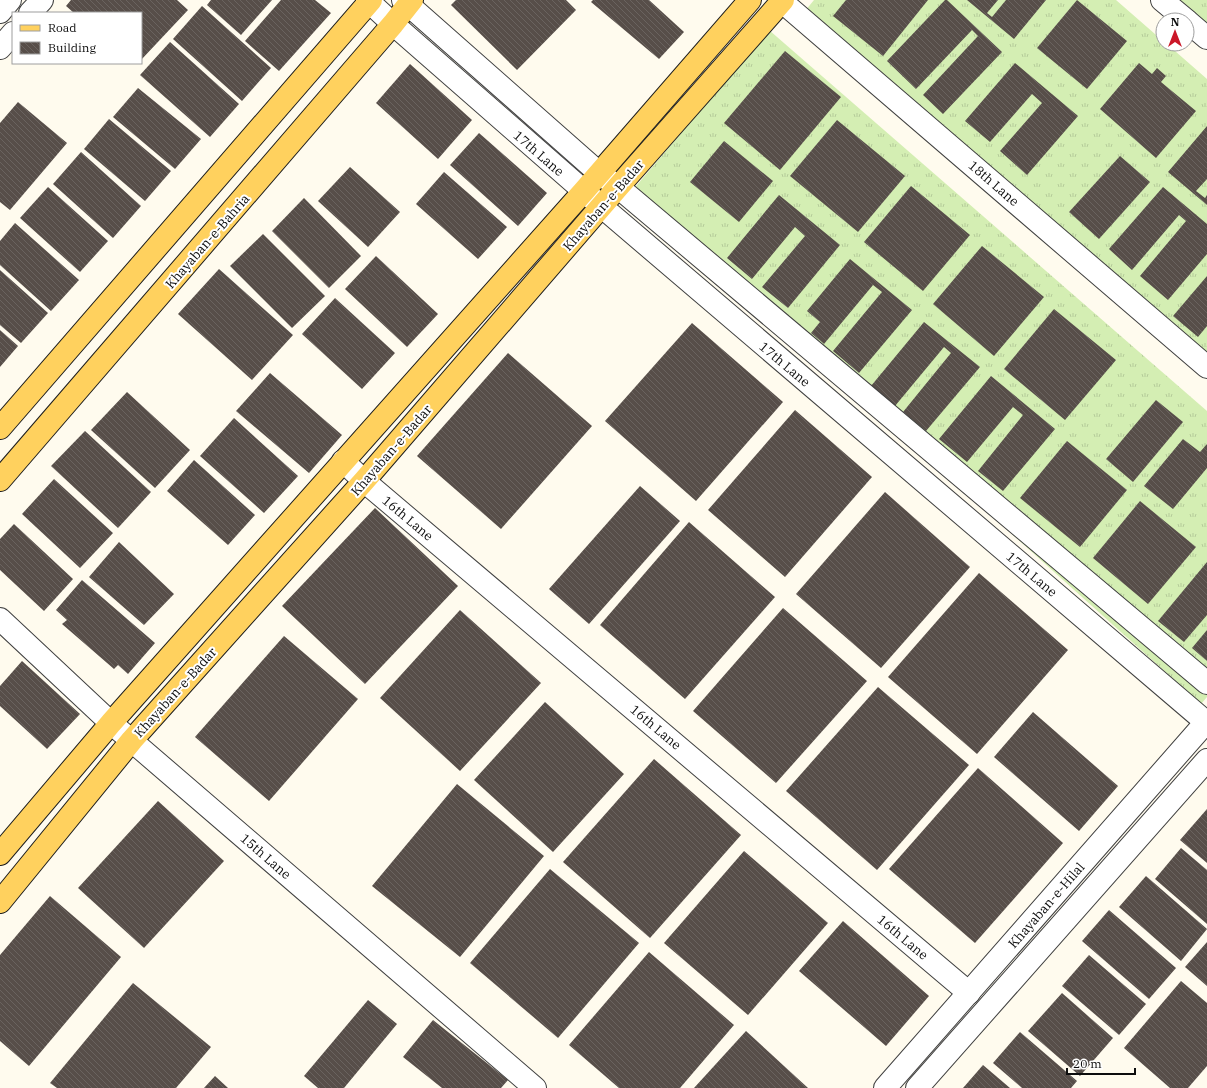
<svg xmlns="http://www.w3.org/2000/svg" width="1207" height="1088" font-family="'IBM Plex Serif',serif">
  <defs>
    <pattern id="grass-tufts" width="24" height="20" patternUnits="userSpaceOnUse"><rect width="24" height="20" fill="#d4eeb3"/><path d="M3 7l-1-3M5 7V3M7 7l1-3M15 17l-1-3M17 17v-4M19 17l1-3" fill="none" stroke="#b5cb99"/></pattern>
    <pattern id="building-back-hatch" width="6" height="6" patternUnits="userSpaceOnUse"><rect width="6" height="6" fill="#574e49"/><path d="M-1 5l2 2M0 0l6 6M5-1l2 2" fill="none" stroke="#6a635f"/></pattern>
  </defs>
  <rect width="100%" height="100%" fill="#fffbee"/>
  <g fill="url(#grass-tufts)">
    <polygon points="814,0 1116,0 1163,41 1163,44 1167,44 1207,79 1207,372 805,11"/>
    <polygon points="1172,0 1207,0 1207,30"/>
    <polygon points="769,30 1207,411 1207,697 1201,704 631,192"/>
  </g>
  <g fill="url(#building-back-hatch)">
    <polygon points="71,0 177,0 188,10 141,60 141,13 74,13 66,6"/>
    <polygon points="211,0 272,0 241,35 207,5"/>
    <polygon points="281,0 315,0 331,13 279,71 245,41"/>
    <polygon points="456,0 566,0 576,10 517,70 451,5"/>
    <polygon points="593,0 649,0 684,32 659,59 591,2"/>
    <polygon points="846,0 928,0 883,56 833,16"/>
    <polygon points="945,0 947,0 1002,52 943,114 923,95 978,36 972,30 916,89 887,61"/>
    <polygon points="967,0 998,0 987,13 992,17 1006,0 1046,0 1014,39"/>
    <polygon points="1077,0 1127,41 1087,89 1037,48"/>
    <polygon points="202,6 271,68 242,101 173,39"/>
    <polygon points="170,42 239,104 210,137 140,75"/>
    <polygon points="785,51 841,97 780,170 724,123"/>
    <polygon points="1015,63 1078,116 1027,175 1000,151 1042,103 1032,94 990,142 965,121"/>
    <polygon points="1139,63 1152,74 1157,68 1166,76 1161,82 1196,111 1156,158 1100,109"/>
    <polygon points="410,64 472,120 438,159 376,103"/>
    <polygon points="138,88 201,139 175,169 113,117"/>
    <polygon points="18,102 67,143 10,210 0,202 0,123"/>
    <polygon points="109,119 171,171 145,201 84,149"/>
    <polygon points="837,120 905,176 858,232 790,176"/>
    <polygon points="1207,126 1207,179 1196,191 1205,198 1207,195 1207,205 1168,172"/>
    <polygon points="479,133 547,193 518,226 450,165"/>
    <polygon points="724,141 773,181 739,222 690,182"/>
    <polygon points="81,152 141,206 113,238 53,184"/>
    <polygon points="1120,156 1150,182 1099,239 1069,212"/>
    <polygon points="350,167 400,212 368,247 318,201"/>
    <polygon points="444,172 507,227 478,259 416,204"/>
    <polygon points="911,186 970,235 923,291 864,242"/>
    <polygon points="48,187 108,241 80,272 20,218"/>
    <polygon points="1163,187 1207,224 1207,254 1168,300 1140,276 1186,221 1179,215 1132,270 1109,249"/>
    <polygon points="779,195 840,245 788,308 762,287 805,236 795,227 752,279 727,258"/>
    <polygon points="304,198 361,256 329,288 272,231"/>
    <polygon points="15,223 79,280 51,311 0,265 0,241"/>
    <polygon points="263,234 325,296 292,328 230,266"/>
    <polygon points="982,246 1044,297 994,356 933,304"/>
    <polygon points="376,256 438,314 407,347 345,289"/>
    <polygon points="850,259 912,310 859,373 833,351 882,292 873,285 824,344 811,333 820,322 807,311"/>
    <polygon points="219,269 293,335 252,380 178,314"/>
    <polygon points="0,270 48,313 21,343 0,325"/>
    <polygon points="1207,276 1207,326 1198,337 1173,316"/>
    <polygon points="335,298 395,353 362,389 302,334"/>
    <polygon points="1054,309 1116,360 1065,420 1004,369"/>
    <polygon points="924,322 980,367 926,431 903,412 951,353 944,347 895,406 871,386"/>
    <polygon points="692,323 783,402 696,501 605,421"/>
    <polygon points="0,330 18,346 0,367"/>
    <polygon points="508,353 592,426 501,529 417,456"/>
    <polygon points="270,373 342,435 309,473 236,411"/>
    <polygon points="991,376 1055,429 1003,491 978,471 1023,415 1013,407 967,462 939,439"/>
    <polygon points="127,392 190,450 155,488 91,430"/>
    <polygon points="1156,400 1183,422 1133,482 1106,459"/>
    <polygon points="795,410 872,477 785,577 708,510"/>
    <polygon points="234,418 298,476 264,513 200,456"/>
    <polygon points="85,431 151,492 118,528 51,466"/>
    <polygon points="1183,439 1200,452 1207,444 1207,468 1173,509 1144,486"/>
    <polygon points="1067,441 1127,490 1080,547 1020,498"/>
    <polygon points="194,460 255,515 228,545 167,491"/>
    <polygon points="54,479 113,533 80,568 22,514"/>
    <polygon points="640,486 680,521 589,624 549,589"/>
    <polygon points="885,492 970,567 881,668 796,594"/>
    <polygon points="1140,501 1196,547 1148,604 1093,558"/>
    <polygon points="375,508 458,586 365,684 282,606"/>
    <polygon points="689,522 775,597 685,699 600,625"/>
    <polygon points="14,524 73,579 44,611 0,570 0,539"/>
    <polygon points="119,542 174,594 144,625 89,577"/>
    <polygon points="1207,562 1207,615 1184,642 1158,621"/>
    <polygon points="979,573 1068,650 977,754 888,677"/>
    <polygon points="82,580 155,643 128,674 118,665 114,669 62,624 67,620 56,610"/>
    <polygon points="783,608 867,681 776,783 693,711"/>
    <polygon points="460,610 541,683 460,771 380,698"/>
    <polygon points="1207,630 1207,661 1192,648"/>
    <polygon points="284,636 358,699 269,801 195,737"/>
    <polygon points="22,661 80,714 47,749 0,706 0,686"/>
    <polygon points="878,687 969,765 877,870 786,791"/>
    <polygon points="545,702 624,774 553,852 474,780"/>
    <polygon points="1033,712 1118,786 1079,831 994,757"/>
    <polygon points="654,759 741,835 650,938 563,862"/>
    <polygon points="978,768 1063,843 975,943 889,869"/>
    <polygon points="457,784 544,856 460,957 372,886"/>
    <polygon points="158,801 224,861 144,948 78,888"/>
    <polygon points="1207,809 1207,863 1180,840"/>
    <polygon points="1181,848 1207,870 1207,924 1155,879"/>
    <polygon points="744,851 828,923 748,1015 664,943"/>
    <polygon points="550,869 639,943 558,1038 470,963"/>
    <polygon points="1146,876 1207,929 1181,961 1119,907"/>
    <polygon points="50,896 121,957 29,1066 0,1041 0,955"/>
    <polygon points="1109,910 1176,968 1149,999 1082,941"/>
    <polygon points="843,921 929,996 886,1046 799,971"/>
    <polygon points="1207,942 1207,986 1185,967"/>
    <polygon points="649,952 734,1025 680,1088 619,1088 569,1045"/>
    <polygon points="1089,955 1146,1004 1119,1035 1062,986"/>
    <polygon points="1181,981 1207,1003 1207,1066 1188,1088 1170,1088 1124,1048"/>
    <polygon points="133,983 211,1047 176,1088 57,1088 50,1083"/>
    <polygon points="1062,993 1113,1038 1080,1076 1028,1031"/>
    <polygon points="368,1000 397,1024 344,1088 318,1088 304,1076"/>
    <polygon points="433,1020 508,1080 501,1088 442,1088 403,1057"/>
    <polygon points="746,1031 808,1088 694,1088"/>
    <polygon points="1020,1032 1077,1081 1071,1088 1022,1088 993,1063"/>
    <polygon points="983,1065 1010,1088 963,1088"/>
    <polygon points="215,1076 228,1088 204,1088"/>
  </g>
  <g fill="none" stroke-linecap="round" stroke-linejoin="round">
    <defs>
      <g id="minor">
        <polyline points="367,0 393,24 601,206 1207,723"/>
        <polyline points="403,0 599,173 618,187 1207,683"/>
        <polyline points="780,0 1207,367"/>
        <polyline points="1162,0 1186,20"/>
        <polyline points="0,12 10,0"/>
        <polyline points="30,13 42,0"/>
        <polyline points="1187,21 1207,38"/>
        <polyline points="0,48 13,33"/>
        <polyline points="343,461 364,481 969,993"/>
        <polyline points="0,619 111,723 535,1088"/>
        <polyline points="885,1088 1207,721"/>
        <polyline points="917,1088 1207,760"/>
      </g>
      <g id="major">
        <polyline points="0,428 371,0"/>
        <polyline points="0,480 393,24 412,0"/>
        <polyline points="0,854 111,723 584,191 750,0"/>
        <polyline points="0,902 132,740 364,481 618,187 783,0"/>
      </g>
    </defs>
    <use href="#minor" stroke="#404040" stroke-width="24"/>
    <use href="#major" stroke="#1e1e1e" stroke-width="24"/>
    <use href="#minor" stroke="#fff" stroke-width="22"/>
    <use href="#major" stroke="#ffd15e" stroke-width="22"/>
  </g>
  <g text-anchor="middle" stroke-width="4" stroke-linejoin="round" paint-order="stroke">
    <g font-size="13" fill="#0d0d0d" stroke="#fff">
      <text transform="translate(539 153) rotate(41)" y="5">17th Lane</text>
      <text transform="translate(994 183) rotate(41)" y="5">18th Lane</text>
      <text transform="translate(603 205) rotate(-49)" y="5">Khayaban-e-Badar</text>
      <text transform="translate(207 241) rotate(-49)" y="5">Khayaban-e-Bahria</text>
      <text transform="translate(785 364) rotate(40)" y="5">17th Lane</text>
      <text transform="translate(391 450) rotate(-49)" y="5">Khayaban-e-Badar</text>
      <text transform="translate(408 518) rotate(40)" y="5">16th Lane</text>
      <text transform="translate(1032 574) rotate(40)" y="5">17th Lane</text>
      <text transform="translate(175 692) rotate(-48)" y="5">Khayaban-e-Badar</text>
      <text transform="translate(656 727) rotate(40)" y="5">16th Lane</text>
      <text transform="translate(266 856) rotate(41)" y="5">15th Lane</text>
      <text transform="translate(1046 905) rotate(-49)" y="5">Khayaban-e-Hilal</text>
      <text transform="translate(903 937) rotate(40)" y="5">16th Lane</text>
    </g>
  </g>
  <rect x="12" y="12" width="130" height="52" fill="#ffffff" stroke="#9e9e9e"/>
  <rect x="20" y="25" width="20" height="6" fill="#ffd15e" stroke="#9e9e9e"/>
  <text x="48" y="32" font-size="12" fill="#0d0d0d">Road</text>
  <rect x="20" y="42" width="20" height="12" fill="url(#building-back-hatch)" stroke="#9e9e9e"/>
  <text x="48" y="52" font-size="12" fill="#0d0d0d">Building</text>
  <g transform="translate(1175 32)"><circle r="19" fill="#ffffff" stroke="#9e9e9e"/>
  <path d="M0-3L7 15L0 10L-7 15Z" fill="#cb1728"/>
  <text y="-6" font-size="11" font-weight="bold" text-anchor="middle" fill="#0d0d0d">N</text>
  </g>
  <path d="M1067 1068v6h68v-6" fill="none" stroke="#0d0d0d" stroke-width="2"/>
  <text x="1073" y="1068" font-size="12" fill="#0d0d0d" stroke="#ffffff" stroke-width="3" paint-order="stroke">20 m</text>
</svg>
